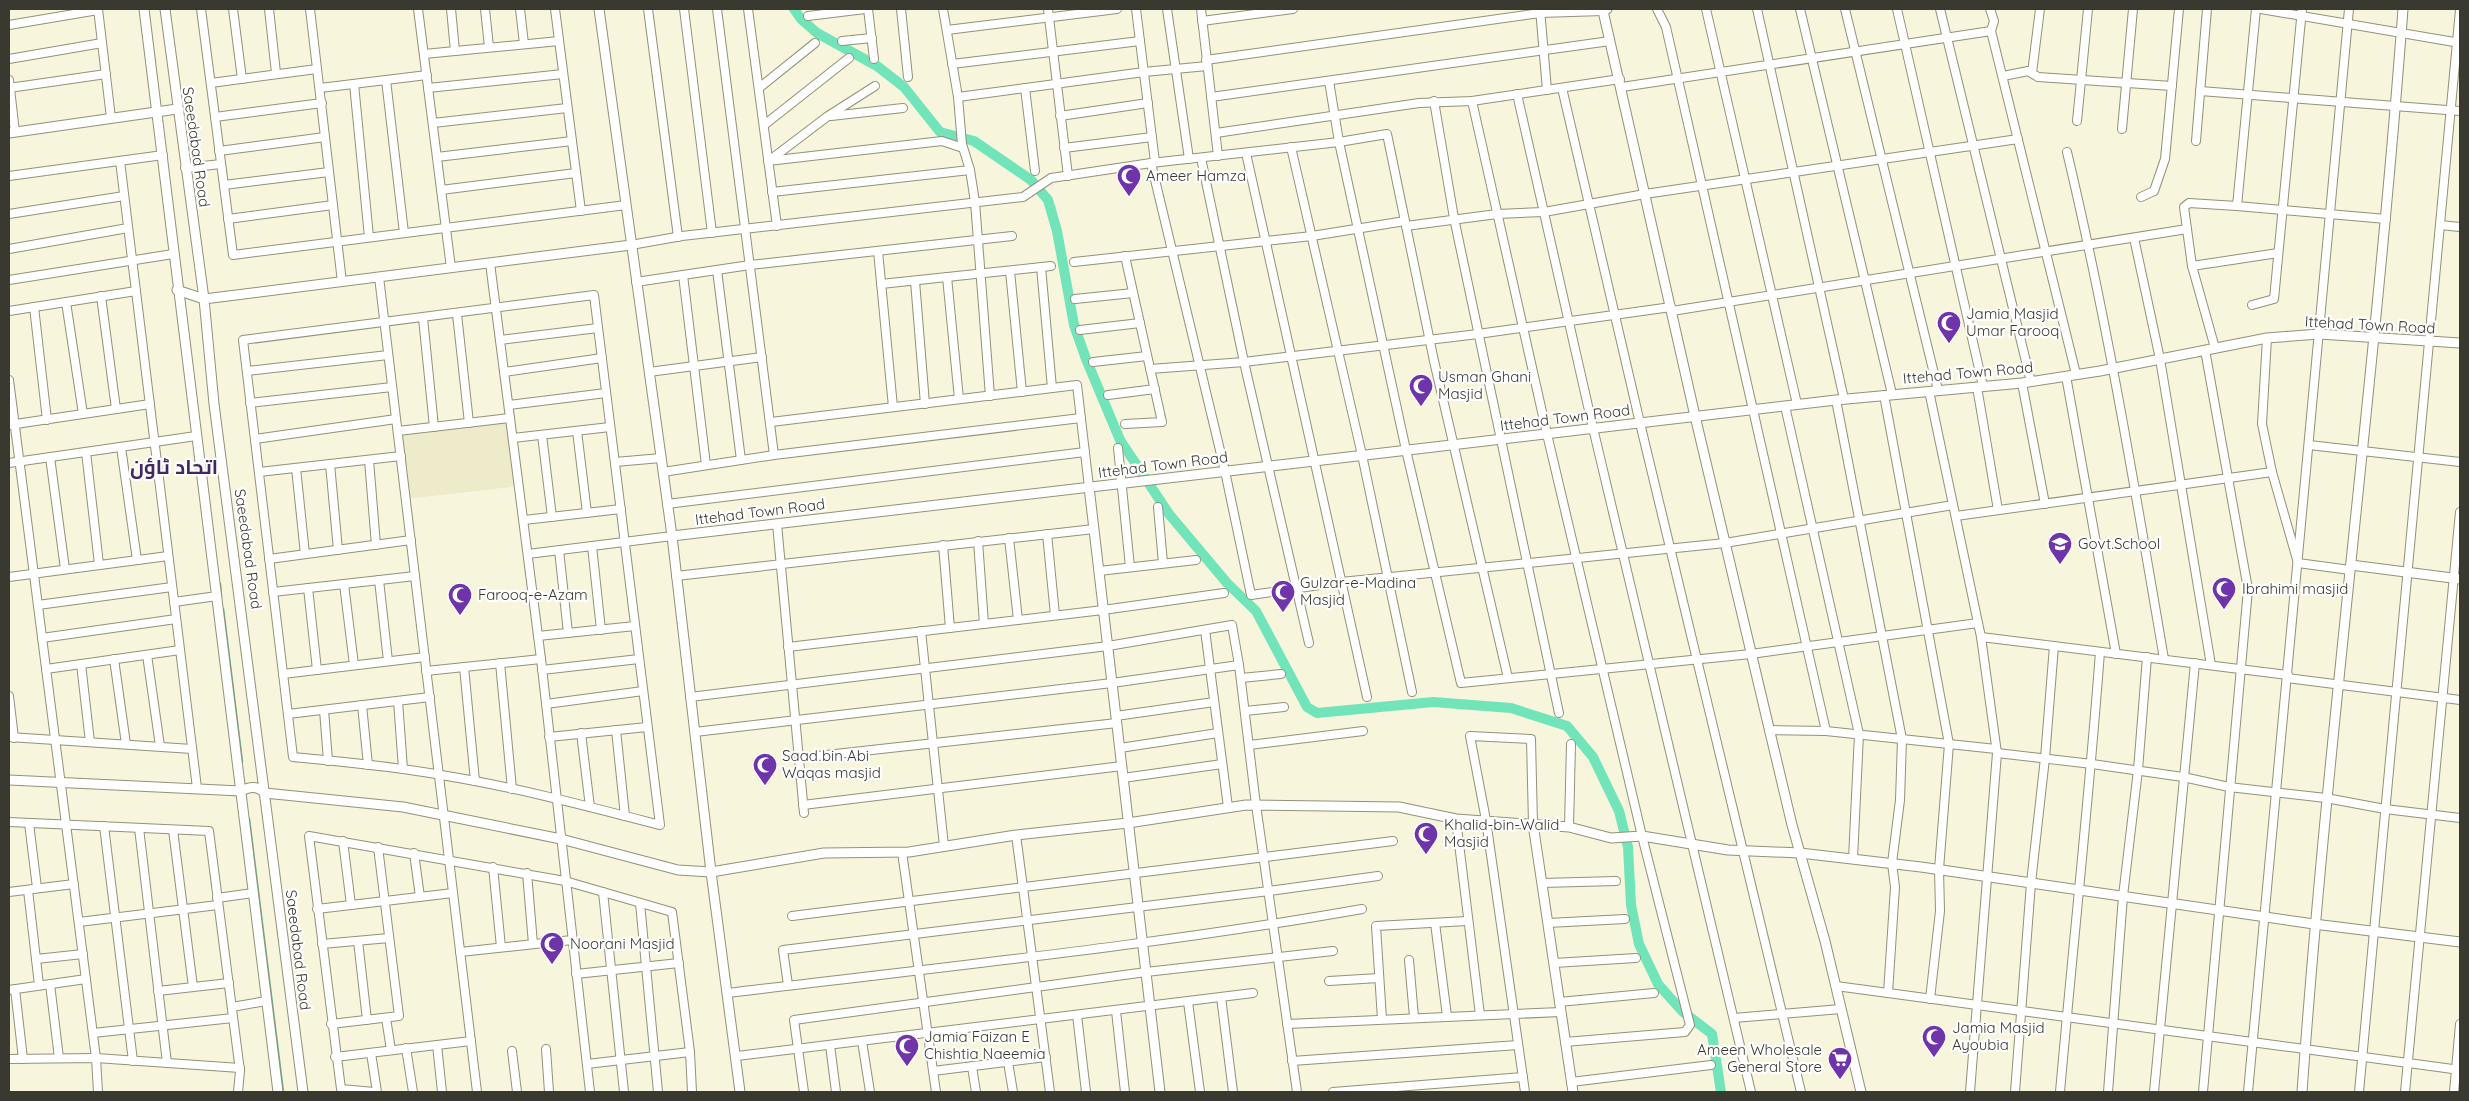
<svg xmlns="http://www.w3.org/2000/svg" width="2469" height="1101" font-family="Quicksand,Cairo,sans-serif">
  <rect width="100%" height="100%" fill="#f7f5db"/>
  <polygon fill="#edebca" points="510,418 519,486 406,499 398,431"/>
  <g fill="none" stroke-linecap="round" stroke-linejoin="round">
    <g stroke="#60b190" stroke-width="2.5">
      <polyline points="220,584 221,596"/>
      <polyline points="223,609 242,762"/>
      <polyline points="249,819 283,1092"/>
    </g>
    <polyline stroke="#71e4ba" stroke-width="10" points="794,9 801,19 817,33 877,66 904,87 940,132 974,141 1031,180 1048,200 1057,231 1074,325 1086,359 1120,440 1169,514 1227,583 1256,611 1307,707 1317,713 1433,702 1511,708 1567,726 1593,757 1619,811 1628,847 1631,905 1639,944 1658,984 1682,1011 1712,1034 1721,1092"/>
    <defs>
      <g id="minor">
        <polyline points="98,9 111,118"/>
        <polyline points="201,9 233,255 626,205"/>
        <polyline points="233,9 242,79"/>
        <polyline points="269,9 276,73"/>
        <polyline points="310,9 342,282"/>
        <polyline points="418,9 451,268"/>
        <polyline points="451,9 455,51"/>
        <polyline points="485,9 489,47"/>
        <polyline points="520,9 524,44"/>
        <polyline points="555,9 581,211"/>
        <polyline points="648,9 678,237"/>
        <polyline points="684,9 712,233"/>
        <polyline points="717,9 774,455"/>
        <polyline points="748,9 777,226"/>
        <polyline points="868,9 874,59"/>
        <polyline points="901,9 908,77"/>
        <polyline points="943,9 958,97 962,144 970,170 975,202 990,396"/>
        <polyline points="1048,9 1068,176"/>
        <polyline points="1136,9 1155,162"/>
        <polyline points="1167,9 1189,159"/>
        <polyline points="1201,9 1218,156"/>
        <polyline points="1540,9 1547,90"/>
        <polyline points="1657,9 1666,27 1826,731"/>
        <polyline points="1706,9 1797,404"/>
        <polyline points="1757,9 1844,399"/>
        <polyline points="1800,9 1892,394"/>
        <polyline points="1845,9 1938,390"/>
        <polyline points="1897,9 1983,386"/>
        <polyline points="1940,9 2031,382"/>
        <polyline points="1990,9 1994,21 1991,31 2076,374"/>
        <polyline points="2261,9 2460,43"/>
        <polyline points="808,16 865,9"/>
        <polyline points="1202,21 1293,9"/>
        <polyline points="9,25 98,10"/>
        <polyline points="947,30 1117,9"/>
        <polyline points="842,41 872,38"/>
        <polyline points="424,54 559,41"/>
        <polyline points="9,59 102,43"/>
        <polyline points="1206,60 1540,13 1603,11"/>
        <polyline points="952,64 1140,41"/>
        <polyline points="2032,73 2040,9"/>
        <polyline points="2003,76 2028,71 2038,77 2172,86"/>
        <polyline points="9,80 15,132"/>
        <polyline points="386,80 404,233"/>
        <polyline points="1329,81 1339,142 1387,134 1434,361 1508,678"/>
        <polyline points="211,83 317,69"/>
        <polyline points="354,84 369,237"/>
        <polyline points="1622,87 1991,31"/>
        <polyline points="9,88 106,74"/>
        <polyline points="320,88 427,75"/>
        <polyline points="428,88 563,74"/>
        <polyline points="759,88 815,43"/>
        <polyline points="1025,88 1035,171"/>
        <polyline points="1562,88 1640,423 1801,1092"/>
        <polyline points="2200,91 2460,111"/>
        <polyline points="1517,94 1593,428 1751,1092"/>
        <polyline points="958,97 1144,72 1207,66"/>
        <polyline points="1211,97 1610,41"/>
        <polyline points="1434,101 1454,218 1559,713"/>
        <polyline points="1472,101 1547,434 1642,836 1690,1025 1685,1032 1565,1042"/>
        <polyline points="831,116 903,108"/>
        <polyline points="1060,116 1148,103"/>
        <polyline points="215,117 322,103"/>
        <polyline points="2077,121 2088,9"/>
        <polyline points="433,123 567,108"/>
        <polyline points="764,125 849,58"/>
        <polyline points="2122,129 2133,9"/>
        <polyline points="1216,133 1419,103 1472,101 1620,79"/>
        <polyline points="2196,141 2207,9"/>
        <polyline points="1291,147 1362,455 1412,692"/>
        <polyline points="1064,148 1152,137"/>
        <polyline points="219,151 325,137"/>
        <path d="M2067 152C2107 320 2135 489 2164 659"/>
        <polyline points="1246,153 1367,697"/>
        <polyline points="437,157 572,141"/>
        <polyline points="770,160 828,116 875,86"/>
        <polyline points="120,161 197,788"/>
        <polyline points="768,161 942,141 963,148"/>
        <polyline points="1151,163 1225,471 1251,595 1341,582 1725,543 1953,505"/>
        <polyline points="185,168 221,164"/>
        <polyline points="9,176 163,155"/>
        <polyline points="224,185 329,172"/>
        <polyline points="441,190 576,173"/>
        <polyline points="772,192 970,170"/>
        <polyline points="2141,197 2154,191 2165,159 2179,9"/>
        <polyline points="2237,206 2386,219"/>
        <polyline points="9,214 124,196"/>
        <polyline points="228,219 333,205"/>
        <polyline points="2440,225 2460,227"/>
        <polyline points="1406,226 1497,214 1544,212 1645,194 2018,139"/>
        <polyline points="2134,238 2160,359 2211,665"/>
        <polyline points="631,245 682,236 1023,197 1051,178 1151,163 1339,142 1406,450 1461,683 1751,654 1978,623"/>
        <polyline points="9,249 128,228"/>
        <polyline points="878,251 893,407"/>
        <polyline points="1125,256 1162,422 1125,424"/>
        <polyline points="1074,262 1312,236 1405,221"/>
        <polyline points="490,263 541,659 590,1092"/>
        <polyline points="2192,266 2278,253"/>
        <polyline points="1041,267 1052,388"/>
        <polyline points="717,270 741,460"/>
        <polyline points="1010,271 1022,392"/>
        <polyline points="683,275 706,465"/>
        <polyline points="379,277 477,1092"/>
        <polyline points="947,277 959,399"/>
        <polyline points="9,280 173,254"/>
        <polyline points="915,281 925,404"/>
        <polyline points="636,282 750,265 1012,236"/>
        <polyline points="881,284 1051,266"/>
        <path d="M594 295 660 825C587 806 515 787 441 775 392 766 342 762 293 757L243 340Z"/>
        <polyline points="101,296 116,409"/>
        <polyline points="1075,299 1133,293"/>
        <polyline points="66,302 83,414"/>
        <polyline points="2252,305 2274,299 2302,9"/>
        <polyline points="34,307 47,420"/>
        <polyline points="9,311 136,291"/>
        <polyline points="1672,311 2187,229"/>
        <polyline points="457,314 469,423"/>
        <polyline points="423,318 434,427"/>
        <polyline points="1080,330 1140,323"/>
        <polyline points="2267,338 2262,424 2272,472 2298,563 2350,570"/>
        <polyline points="500,340 598,328"/>
        <polyline points="2215,348 2192,266 2184,207 2189,203 2237,206 2256,9"/>
        <polyline points="1093,362 1147,356"/>
        <polyline points="1150,369 1244,362 1201,158"/>
        <polyline points="247,371 388,355"/>
        <polyline points="504,372 602,358"/>
        <polyline points="649,372 762,357"/>
        <polyline points="2066,376 2116,654"/>
        <polyline points="9,380 96,1058 98,1092"/>
        <polyline points="2022,383 2045,504"/>
        <polyline points="1977,387 1998,510"/>
        <polyline points="1929,391 1981,637 1997,753 1970,1092"/>
        <polyline points="1108,395 1155,389"/>
        <polyline points="1884,395 1949,744 1939,869 1940,911 1930,999"/>
        <polyline points="1836,400 1902,739 1900,800 1892,863 1895,887 1888,993"/>
        <polyline points="250,403 392,387"/>
        <polyline points="509,405 606,393"/>
        <polyline points="1785,406 1859,734 1853,859"/>
        <polyline points="771,422 1077,385 1089,487"/>
        <polyline points="9,425 150,404"/>
        <polyline points="398,431 510,418"/>
        <polyline points="577,431 587,513"/>
        <polyline points="542,435 552,517"/>
        <polyline points="513,438 610,427"/>
        <polyline points="255,439 396,419"/>
        <polyline points="2309,445 2460,462"/>
        <polyline points="121,447 137,560"/>
        <polyline points="1118,448 1130,567"/>
        <polyline points="86,452 99,564"/>
        <polyline points="50,457 65,569"/>
        <polyline points="369,460 376,545"/>
        <polyline points="615,462 661,458"/>
        <polyline points="9,463 196,436"/>
        <polyline points="330,464 338,550"/>
        <polyline points="296,468 305,554"/>
        <polyline points="259,472 401,456"/>
        <polyline points="663,472 774,455 1081,418"/>
        <polyline points="667,504 1085,452"/>
        <polyline points="1158,507 1163,563"/>
        <polyline points="1956,516 2272,472"/>
        <polyline points="524,520 621,509"/>
        <polyline points="777,524 804,813"/>
        <polyline points="1047,534 1055,615"/>
        <polyline points="1009,538 1018,620"/>
        <polyline points="978,541 984,624"/>
        <polyline points="943,545 950,628"/>
        <polyline points="592,546 601,630"/>
        <polyline points="559,550 568,633"/>
        <polyline points="528,554 672,536"/>
        <polyline points="269,559 411,540"/>
        <polyline points="1099,571 1196,560"/>
        <polyline points="676,576 1094,529"/>
        <polyline points="9,577 168,556"/>
        <polyline points="379,580 388,661"/>
        <polyline points="344,584 354,665"/>
        <polyline points="308,588 317,670"/>
        <polyline points="273,592 415,576"/>
        <polyline points="174,602 217,596"/>
        <polyline points="38,605 172,587"/>
        <polyline points="1205,630 1228,807"/>
        <polyline points="921,631 944,846"/>
        <polyline points="538,636 635,626"/>
        <polyline points="1981,637 2288,675"/>
        <polyline points="42,638 176,619"/>
        <polyline points="1309,643 1244,362 1478,334 1671,307"/>
        <polyline points="788,647 1103,610 1224,593"/>
        <polyline points="147,655 160,746"/>
        <polyline points="114,659 126,744"/>
        <polyline points="500,663 512,789"/>
        <polyline points="81,664 90,742"/>
        <polyline points="464,667 475,781"/>
        <polyline points="46,669 180,650"/>
        <polyline points="542,670 639,659"/>
        <polyline points="426,671 541,659"/>
        <polyline points="283,674 425,657"/>
        <polyline points="1241,678 1281,674"/>
        <polyline points="2287,678 2460,700"/>
        <polyline points="9,696 14,738"/>
        <polyline points="690,697 1108,646 1232,625 1239,665"/>
        <polyline points="398,701 403,769"/>
        <polyline points="546,704 643,691"/>
        <polyline points="362,705 368,765"/>
        <polyline points="324,710 328,761"/>
        <polyline points="1245,711 1284,707"/>
        <polyline points="288,714 430,697"/>
        <polyline points="1116,716 1214,702"/>
        <polyline points="616,730 625,816"/>
        <polyline points="1769,730 1826,731 1996,749"/>
        <polyline points="695,732 1112,683 1239,665 1256,805 1297,1092"/>
        <polyline points="581,733 590,807"/>
        <polyline points="9,737 192,749"/>
        <polyline points="549,737 647,727"/>
        <polyline points="1249,745 1363,731"/>
        <polyline points="1120,748 1218,733"/>
        <polyline points="1997,753 2092,764 2183,777 2229,787 2326,798 2385,809 2460,818"/>
        <polyline points="799,758 1117,723"/>
        <polyline points="1123,778 1222,764"/>
        <polyline points="803,805 1122,766"/>
        <polyline points="1456,819 1480,1015"/>
        <polyline points="9,822 209,831 240,1071 238,1092"/>
        <polyline points="29,823 37,888"/>
        <polyline points="104,826 133,1061"/>
        <polyline points="1569,827 1571,744"/>
        <polyline points="139,828 167,1063"/>
        <polyline points="173,830 193,987"/>
        <polyline points="1016,835 1050,1092"/>
        <polyline points="343,841 351,905"/>
        <polyline points="902,852 936,1092"/>
        <polyline points="414,853 420,897"/>
        <polyline points="493,867 501,947"/>
        <polyline points="527,873 533,944"/>
        <polyline points="1542,883 1616,881"/>
        <polyline points="28,890 39,985"/>
        <polyline points="9,892 74,884"/>
        <polyline points="603,892 624,1092"/>
        <polyline points="217,898 253,893"/>
        <polyline points="640,903 658,1092"/>
        <polyline points="317,909 453,893"/>
        <polyline points="792,916 1393,841"/>
        <polyline points="79,922 218,905"/>
        <polyline points="1435,923 1447,1016"/>
        <polyline points="1548,923 1625,919"/>
        <polyline points="358,941 367,1020"/>
        <polyline points="322,944 389,938"/>
        <polyline points="460,952 572,940"/>
        <polyline points="36,959 83,954"/>
        <polyline points="1409,960 1414,1017"/>
        <polyline points="1554,963 1636,958"/>
        <polyline points="576,974 679,963"/>
        <polyline points="1329,981 1379,978"/>
        <polyline points="50,984 59,1058"/>
        <polyline points="788,985 783,950 1269,891 1378,876"/>
        <polyline points="1836,986 2460,1070"/>
        <polyline points="15,989 23,1059"/>
        <polyline points="9,990 86,979"/>
        <polyline points="158,991 229,983"/>
        <path d="M728 993C940 967 1152 946 1362 909"/>
        <polyline points="1221,997 1233,1092"/>
        <polyline points="1188,1002 1200,1092"/>
        <polyline points="1559,1002 1654,993"/>
        <polyline points="232,1007 266,1001"/>
        <polyline points="1116,1011 1125,1092"/>
        <polyline points="1077,1015 1086,1092"/>
        <polyline points="386,1018 391,1050"/>
        <polyline points="1734,1018 1841,1009"/>
        <polyline points="1382,1019 1376,926 1467,921"/>
        <polyline points="331,1024 399,1016 378,847"/>
        <polyline points="1287,1024 1561,1012"/>
        <polyline points="93,1033 233,1018"/>
        <polyline points="862,1041 870,1092"/>
        <polyline points="437,1045 442,1092"/>
        <polyline points="830,1045 836,1092"/>
        <polyline points="406,1048 413,1092"/>
        <polyline points="546,1049 549,1092"/>
        <polyline points="512,1051 517,1092"/>
        <polyline points="371,1053 377,1092"/>
        <polyline points="737,1056 1253,993"/>
        <polyline points="335,1057 471,1041"/>
        <polyline points="9,1059 96,1058 240,1068"/>
        <polyline points="1292,1061 1518,1045"/>
        <polyline points="1008,1062 1013,1092"/>
        <polyline points="587,1064 690,1052"/>
        <polyline points="972,1067 976,1092"/>
        <polyline points="933,1071 1046,1057"/>
        <polyline points="1571,1082 1711,1065"/>
        <polyline points="374,1092 341,1089 309,836 565,881 672,912 690,1052 692,1092"/>
        <polyline points="804,1092 794,1020 1146,972 1333,951"/>
        <polyline points="1333,1092 1523,1077"/>
        <polyline points="1525,1092 1486,820 1470,736 1531,739 1533,824"/>
        <polyline points="2015,1092 2031,883 2045,758 2054,646"/>
        <path d="M2060 1092C2073 945 2089 799 2100 652"/>
        <polyline points="2108,1092 2123,896 2138,770 2147,657"/>
        <polyline points="2154,1092 2195,663"/>
        <polyline points="2203,1092 2248,589 2205,350"/>
        <polyline points="2248,1092 2349,9"/>
        <polyline points="2359,1092 2460,10"/>
        <polyline points="2405,1092 2460,512"/>
        <polyline points="2454,1092 2460,1024"/>
      </g>
      <g id="tertiary">
        <polyline points="144,9 278,1092"/>
        <polyline points="165,9 204,299 214,404 303,1092"/>
        <polyline points="599,9 672,536 711,872 740,1092"/>
        <polyline points="1607,9 1603,11 1695,416 1792,825 1825,941 1861,1092"/>
        <polyline points="9,133 177,109"/>
        <polyline points="177,290 204,299 631,245"/>
        <polyline points="1089,487 1160,1092"/>
        <polyline points="672,536 1836,400 2022,383 2100,371 2267,338 2319,334 2460,343"/>
        <polyline points="2351,565 2460,579"/>
        <path d="M9 780 241 791C251 786 257 786 265 793L403 807 561 839 678 870 711 872 824 853 909 852 1016 835 1128 823 1246 805 1399 807 1456 819 1569 827 1611 838 1642 836 1728 850 1800 853 1921 867 2314 924 2460 942"/>
        <polyline points="1533,824 1573,1092"/>
        <path d="M2302 1092C2328 730 2376 371 2403 9"/>
      </g>
    </defs>
    <use href="#minor" stroke="#93917a" stroke-width="10"/>
    <use href="#tertiary" stroke="#93917a" stroke-width="11"/>
    <use href="#minor" stroke="#fff" stroke-width="8"/>
    <use href="#tertiary" stroke="#fff" stroke-width="9"/>
  </g>
  <defs>
    <symbol id="mosque-pin" viewBox="-11 -11 22 30"><path d="M0 17L-7.5 6A9.5 9.5 0 1 1 7.5 6Z" fill="#7034aa" stroke="#fff"/><path d="M3.5-4.9A6 6 0 1 0 3.5 4.9A5 5 0 1 1 3.5-4.9Z" fill="#fff"/></symbol>
    <symbol id="school-pin" viewBox="-11 -11 22 30"><path d="M0 17L-7.5 6A9.5 9.5 0 1 1 7.5 6Z" fill="#7034aa" stroke="#fff"/><path d="M0-5L7-2L0 1L-7-2ZM-4 1L0 2.5L4 1V4Q0 6-4 4Z" fill="#fff"/></symbol>
    <symbol id="supermarket-pin" viewBox="-11 -11 22 30"><path d="M0 17L-7.5 6A9.5 9.5 0 1 1 7.5 6Z" fill="#7034aa" stroke="#fff"/><path d="M-6-5.5h2.5l.6 2H6L4.5 2H-2.5L-4.4-4H-6ZM-1.5 3.2a1.3 1.3 0 1 0 .1 0ZM3 3.2a1.3 1.3 0 1 0 .1 0Z" fill="#fff"/></symbol>
  </defs>
  <g fill-rule="evenodd">
    <use href="#mosque-pin" x="1115" y="162" width="28" height="38"/>
    <use href="#mosque-pin" x="1935" y="309" width="28" height="38"/>
    <use href="#mosque-pin" x="1407" y="372" width="28" height="38"/>
    <use href="#school-pin" x="2046" y="530" width="28" height="38"/>
    <use href="#mosque-pin" x="2210" y="575" width="28" height="38"/>
    <use href="#mosque-pin" x="1269" y="578" width="28" height="38"/>
    <use href="#mosque-pin" x="446" y="581" width="28" height="38"/>
    <use href="#mosque-pin" x="751" y="751" width="28" height="38"/>
    <use href="#mosque-pin" x="1412" y="820" width="28" height="38"/>
    <use href="#mosque-pin" x="538" y="930" width="28" height="38"/>
    <use href="#mosque-pin" x="1920" y="1023" width="28" height="38"/>
    <use href="#mosque-pin" x="893" y="1032" width="28" height="38"/>
    <use href="#supermarket-pin" x="1826" y="1045" width="28" height="38"/>
  </g>
  <g text-anchor="middle" stroke-width="4.5" stroke-linejoin="round" paint-order="stroke">
    <g font-size="15" fill="#3a392f" stroke="#fff">
      <text transform="translate(196 147) rotate(82)" y="5">Saeedabad Road</text>
      <text transform="translate(2370 325) rotate(3)" y="5">Ittehad Town Road</text>
      <text transform="translate(1968 373) rotate(-5)" y="5">Ittehad Town Road</text>
      <text transform="translate(1565 418) rotate(-7)" y="5">Ittehad Town Road</text>
      <text transform="translate(1163 465) rotate(-7)" y="5">Ittehad Town Road</text>
      <text transform="translate(760 512) rotate(-7)" y="5">Ittehad Town Road</text>
      <text transform="translate(248 549) rotate(82)" y="5">Saeedabad Road</text>
      <text transform="translate(298 950) rotate(83)" y="5">Saeedabad Road</text>
    </g>
    <g font-size="15" fill="#3a392f" stroke="#fff" text-anchor="start">
      <text x="1146" y="181">Ameer Hamza</text>
      <text x="1966" y="319">Jamia Masjid<tspan x="1966" dy="17">Umar Farooq</tspan></text>
      <text x="1438" y="382">Usman Ghani<tspan x="1438" dy="17">Masjid</tspan></text>
      <text x="2078" y="549">Govt.School</text>
      <text x="1300" y="588">Gulzar-e-Madina<tspan x="1300" dy="17">Masjid</tspan></text>
      <text x="2242" y="594">Ibrahimi masjid</text>
      <text x="478" y="600">Farooq-e-Azam</text>
      <text x="782" y="761">Saad bin Abi<tspan x="782" dy="17">Waqas masjid</tspan></text>
      <text x="1444" y="830">Khalid-bin-Walid<tspan x="1444" dy="17">Masjid</tspan></text>
      <text x="570" y="949">Noorani Masjid</text>
      <text x="1952" y="1033">Jamia Masjid<tspan x="1952" dy="17">Ayoubia</tspan></text>
      <text x="924" y="1042">Jamia Faizan E<tspan x="924" dy="17">Chishtia Naeemia</tspan></text>
      <text x="1822" y="1055" text-anchor="end">Ameen Wholesale<tspan x="1822" dy="17">General Store</tspan></text>
    </g>
    <g font-size="20" font-weight="bold" fill="#432761" stroke="#fff">
      <text x="174" y="474">اتحاد ٹاؤن</text>
    </g>
  </g>
  <rect width="2469" height="1101" fill="none" stroke="#3a392f" stroke-width="20"/>
</svg>
